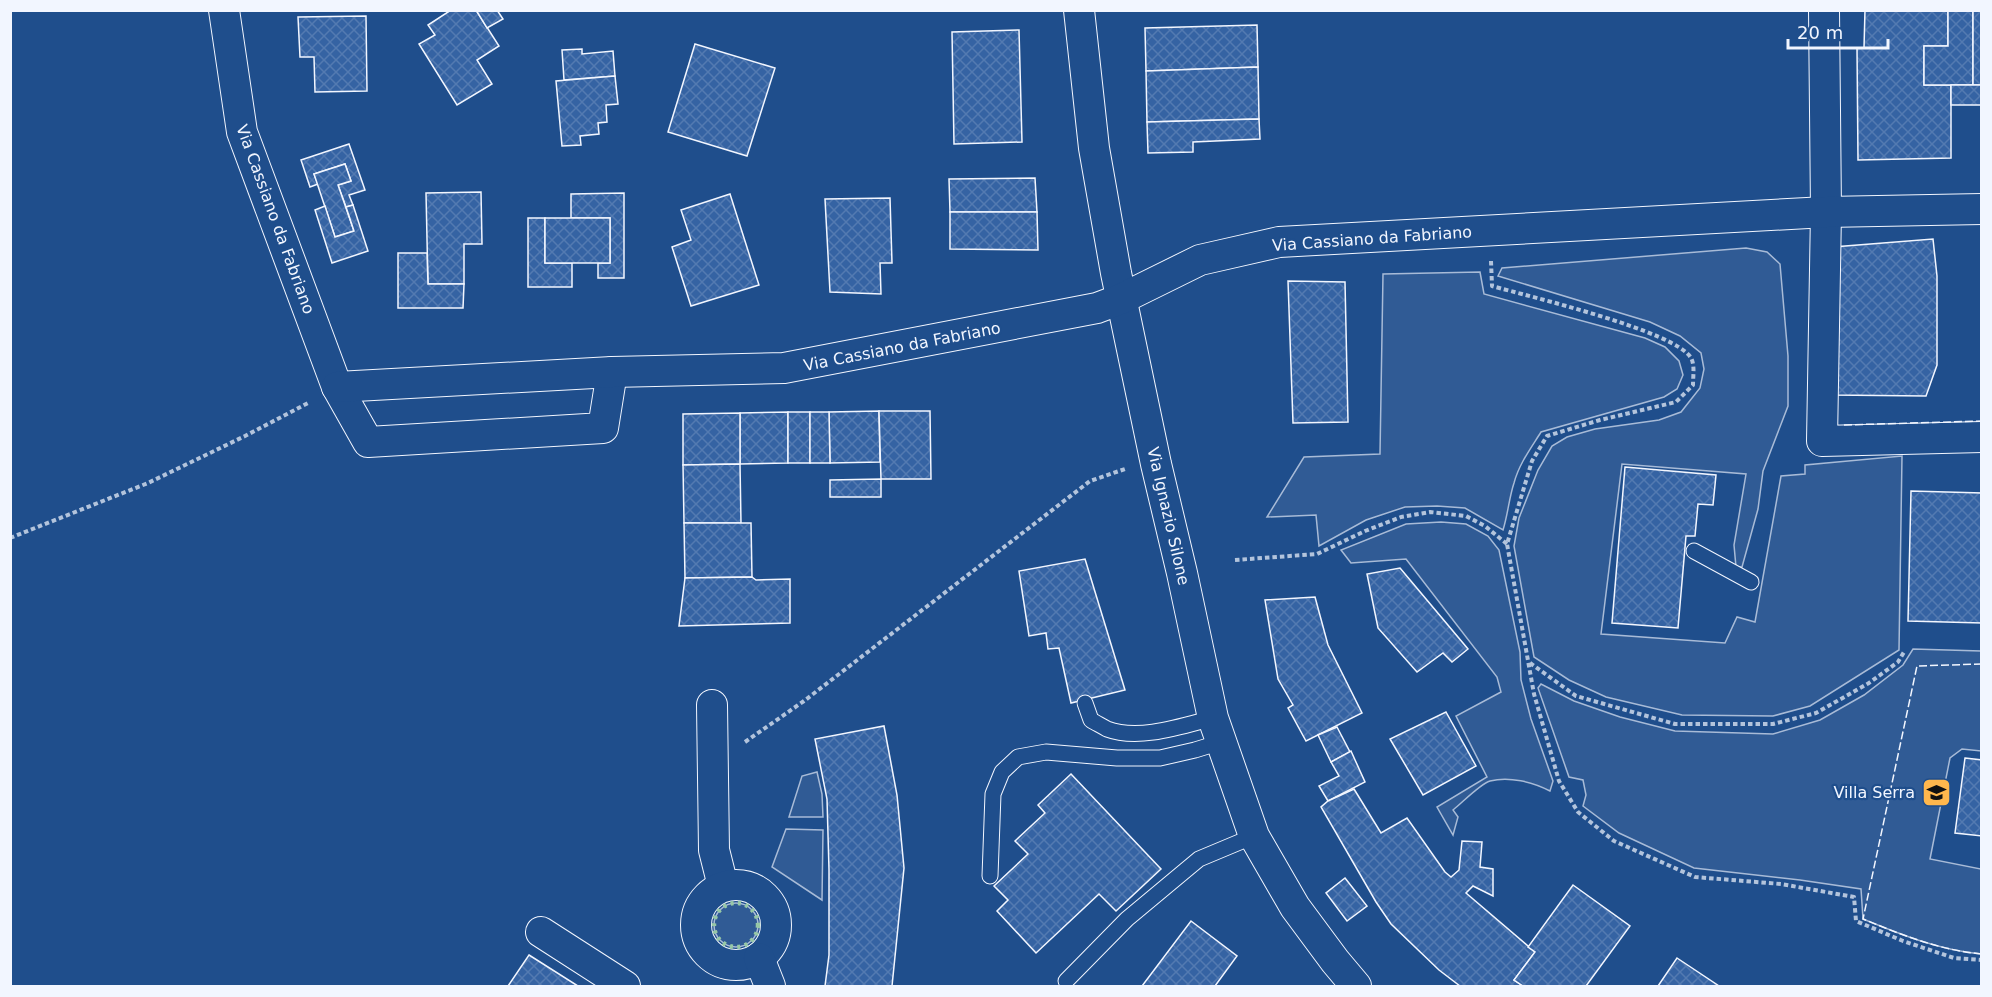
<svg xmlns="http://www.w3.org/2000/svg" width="1992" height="997" font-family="'DejaVu Sans',sans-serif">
  <defs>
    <pattern id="building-cross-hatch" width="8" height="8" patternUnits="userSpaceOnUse" patternTransform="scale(1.5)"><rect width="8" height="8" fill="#3563a3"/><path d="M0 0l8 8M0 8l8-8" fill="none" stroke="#537ab1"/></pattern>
  </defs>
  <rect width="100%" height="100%" fill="#1f4e8c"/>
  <g fill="#305b95" stroke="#a8bbd7" stroke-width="1.5">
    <polygon points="1746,248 1767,252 1780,264 1788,356 1788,406 1763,471 1758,509 1742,567 1736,567 1734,545 1746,474 1622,464 1601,634 1725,643 1737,617 1755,622 1781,476 1805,474 1805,465 1902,456 1899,650 1810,706 1773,716 1682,715 1606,697 1569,680 1534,657 1514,546 1519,518 1538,470 1552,446 1567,437 1595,429 1659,420 1681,412 1700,388 1704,369 1701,353 1680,336 1650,322 1498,276 1502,268"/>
    <path d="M1480 272 1484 294 1645 338 1665 347 1679 361 1683 375 1677 389 1664 397 1541 432C1531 448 1519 464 1514 483 1509 498 1508 514 1503 530L1465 508 1437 506 1405 507 1366 520 1319 546 1316 515 1267 517 1304 457 1380 454 1383 274Z"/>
    <path d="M1441 522 1466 524 1488 536 1499 550 1520 652 1521 680 1531 719 1553 781 1550 791C1533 782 1509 776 1490 781 1480 784 1462 803 1453 810L1458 817 1453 835 1437 807 1487 777 1456 716 1501 692 1497 677 1406 559 1351 563 1341 550 1406 524Z"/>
    <path d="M1913 649 1981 651V751L1962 749 1950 758 1930 859 1981 869V954C1939 950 1902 935 1863 919L1861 889 1800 880 1694 868 1619 833 1583 806 1586 795 1583 780 1569 777 1538 688 1541 684 1574 701 1620 717 1675 731 1773 734 1820 720 1864 695 1903 665Z"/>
    <polygon points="817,772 822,794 823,817 789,817 802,776"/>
    <polygon points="786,829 823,830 822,900 772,867"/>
    <circle cx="736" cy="925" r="22"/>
  </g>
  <g fill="url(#building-cross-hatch)" stroke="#f2f6ff" stroke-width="1.5">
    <polygon points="451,10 476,10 499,46 477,60 492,84 457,105 419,44 435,35 428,25"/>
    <polygon points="476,10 497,10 503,19 487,28"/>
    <polygon points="1865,10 1948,10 1948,46 1924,46 1924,85 1951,85 1951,158 1858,160 1857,48 1864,48"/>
    <polygon points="1948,10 1973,10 1973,85 1924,85 1924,46 1948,46"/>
    <rect x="1973" y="10" width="9" height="75"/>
    <polygon points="366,16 367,91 315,92 314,57 300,57 298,17"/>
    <polygon points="1257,25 1258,67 1146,71 1145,28"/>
    <polygon points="1019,30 1022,142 954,144 952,32"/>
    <polygon points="695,44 775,68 747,156 668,132"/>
    <polygon points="582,49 582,54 613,51 615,76 564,80 562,50"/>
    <polygon points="1258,67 1259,119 1147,122 1146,71"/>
    <polygon points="615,76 618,104 606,105 607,122 598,123 599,134 580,136 581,145 562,146 556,81"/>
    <rect x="1951" y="85" width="31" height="20"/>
    <polygon points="1259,119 1260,139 1193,142 1193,152 1148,153 1147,122"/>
    <polygon points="349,144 365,190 349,195 353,205 346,207 338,185 351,181 345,164 314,174 318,184 310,187 301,160"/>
    <polygon points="345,164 351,181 338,185 354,231 335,237 314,174"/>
    <polygon points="1035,178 1037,212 950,212 949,179"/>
    <polygon points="481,192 482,244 464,244 464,284 428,284 426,193"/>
    <polygon points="624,193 624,278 598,278 598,263 610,263 610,218 571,218 571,194"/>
    <polygon points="730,194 759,285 691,306 672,247 691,240 681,210"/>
    <polygon points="890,198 892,263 880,263 881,294 830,292 825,199"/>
    <polygon points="353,205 368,251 332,263 315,210 325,206 335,237 354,231 346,207"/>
    <polygon points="950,212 1037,212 1038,250 950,249"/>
    <polygon points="528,218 545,218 545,263 572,263 572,287 528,287"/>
    <rect x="545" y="218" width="65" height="45"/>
    <polygon points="1933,239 1937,276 1937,365 1926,396 1832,395 1833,247"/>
    <polygon points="398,253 427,253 428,284 464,284 463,308 398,308"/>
    <polygon points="1288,281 1345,282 1348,422 1293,423"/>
    <polygon points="879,411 880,462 830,463 829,412"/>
    <polygon points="879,411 930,411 931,479 881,479"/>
    <polygon points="788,412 788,463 740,464 740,413"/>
    <rect x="788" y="412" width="22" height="51"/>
    <polygon points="810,412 829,412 830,463 810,463"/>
    <polygon points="740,413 740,464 683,465 683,414"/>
    <polygon points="740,464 741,523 684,523 683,465"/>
    <polygon points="1625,467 1716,475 1713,505 1698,504 1695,536 1686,536 1678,628 1612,623"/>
    <polygon points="881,479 881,497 830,497 830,480"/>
    <polygon points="1911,491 1982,493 1982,623 1908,621"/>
    <polygon points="684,523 751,523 752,577 685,578"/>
    <polygon points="1085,559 1125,690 1071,703 1059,648 1048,649 1046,633 1029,636 1019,571"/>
    <polygon points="1400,568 1468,649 1452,662 1443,653 1417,672 1378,628 1367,574"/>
    <polygon points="752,577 756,580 790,579 790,623 679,626 685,578"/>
    <polygon points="1315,597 1328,645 1362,713 1306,741 1288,708 1293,705 1278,679 1265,600"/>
    <polygon points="1446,712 1476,766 1423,795 1390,739"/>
    <polygon points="884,726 897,795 904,868 892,986 825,986 829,955 829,870 827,799 815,739"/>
    <polygon points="1337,727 1350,752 1331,762 1318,735"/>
    <polygon points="1351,751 1365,782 1328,801 1319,786 1339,776 1331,762"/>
    <polygon points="1965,758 1982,760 1982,836 1955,833"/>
    <polygon points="1071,774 1161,869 1116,911 1099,894 1036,953 997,911 1008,900 994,886 1028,854 1015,841 1045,813 1038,805"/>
    <polygon points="1354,789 1381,833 1407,818 1445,872 1451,877 1459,870 1462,841 1482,842 1480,867 1493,869 1493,896 1473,886 1466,893 1535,952 1514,980 1523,986 1460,986 1439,970 1391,924 1376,902 1321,807 1328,801"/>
    <polygon points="1345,878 1367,906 1347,921 1326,893"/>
    <polygon points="1573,885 1630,926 1586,986 1523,986 1514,980 1535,952 1528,947"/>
    <polygon points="1191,921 1237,956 1215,986 1142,986"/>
    <polygon points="529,955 578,986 508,986"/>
    <polygon points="1677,958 1719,986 1658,986"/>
  </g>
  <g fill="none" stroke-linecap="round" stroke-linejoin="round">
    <defs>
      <g id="lane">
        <polyline points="1694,551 1751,582"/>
        <path d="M1085 703 1091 720C1096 723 1102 726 1107 729 1139 741 1182 726 1213 718"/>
        <polyline points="990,876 993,794 1002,772 1018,757 1046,752 1117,758 1160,758 1195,750 1221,742"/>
        <polyline points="1066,981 1127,919 1199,859 1254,836"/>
      </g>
      <g id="street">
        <polyline points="224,10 242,132 337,387 368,442 603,428 612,372"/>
        <polyline points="1079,10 1094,148 1116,273 1156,464 1182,573 1213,718 1254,836 1295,907 1335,961 1356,986"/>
        <polyline points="1824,10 1826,212 1822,441 1982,437"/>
        <polyline points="337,387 612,372 784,368 1097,308 1121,299 1200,260 1279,242 1826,212 1982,209"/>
        <polyline points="712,705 714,850 723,886"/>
        <circle cx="736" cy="925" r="40"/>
        <polyline points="541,932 625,986"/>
        <polyline points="759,958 770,986"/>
      </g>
    </defs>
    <use href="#lane" stroke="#f2f6ff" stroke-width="17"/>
    <use href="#street" stroke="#f2f6ff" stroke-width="32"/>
    <g stroke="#b3c4dc" stroke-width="4" stroke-dasharray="4.5 3" stroke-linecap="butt">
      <path d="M1491 261 1492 286C1527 296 1676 331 1691 358 1695 365 1693 376 1693 385L1676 402 1600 420 1547 436 1532 461 1507 544 1534 694 1559 781 1578 812 1614 841 1695 877 1781 884 1854 897 1856 921 1903 941 1954 958 1982 960"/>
      <polyline points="10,538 148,483 245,436 310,402"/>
      <polyline points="1235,560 1317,554 1365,531 1401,517 1430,512 1466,516 1485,526 1507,544"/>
      <polyline points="1530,663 1576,696 1675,724 1773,724 1816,713 1869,683 1898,662 1904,652"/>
      <polyline points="745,742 804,701 1090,481 1125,469"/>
    </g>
    <use href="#lane" stroke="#1f4e8c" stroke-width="15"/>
    <use href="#street" stroke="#1f4e8c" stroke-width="30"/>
    <circle stroke="#97c8a6" stroke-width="4.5" stroke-dasharray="3 4.5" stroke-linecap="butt" cx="736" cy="925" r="22"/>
    <g stroke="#f2f6ff" stroke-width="1.5" stroke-dasharray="8 3" stroke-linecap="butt">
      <polyline points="1844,425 1982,421"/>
      <path d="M1982 664 1917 666 1863 919C1902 935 1939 950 1982 954"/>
    </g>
  </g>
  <defs>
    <symbol id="school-square" viewBox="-11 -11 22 22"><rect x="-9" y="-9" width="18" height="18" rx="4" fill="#ffb74d" stroke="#1f4e8c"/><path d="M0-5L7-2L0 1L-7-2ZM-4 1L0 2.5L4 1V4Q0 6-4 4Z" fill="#111"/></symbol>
  </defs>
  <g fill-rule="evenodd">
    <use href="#school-square" x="1920" y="776" width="33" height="33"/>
  </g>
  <g text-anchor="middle" stroke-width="4.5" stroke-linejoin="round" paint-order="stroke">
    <g font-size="16" fill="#f2f6ff" stroke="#1f4e8c">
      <text transform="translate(276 219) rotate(70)" y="6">Via Cassiano da Fabriano</text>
      <text transform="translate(1372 238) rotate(-4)" y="6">Via Cassiano da Fabriano</text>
      <text transform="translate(902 346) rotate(-11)" y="6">Via Cassiano da Fabriano</text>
      <text transform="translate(1169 516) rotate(77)" y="6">Via Ignazio Silone</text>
    </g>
    <g font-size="16" fill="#f2f6ff" stroke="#1f4e8c" text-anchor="end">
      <text x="1915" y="798">Villa Serra</text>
    </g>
  </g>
  <rect width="1992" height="997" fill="none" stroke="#f2f6ff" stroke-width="24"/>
  <path d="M1788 39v9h100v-9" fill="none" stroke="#f2f6ff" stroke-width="3"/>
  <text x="1797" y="39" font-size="18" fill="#f2f6ff" stroke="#1f4e8c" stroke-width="4.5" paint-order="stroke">20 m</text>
</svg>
